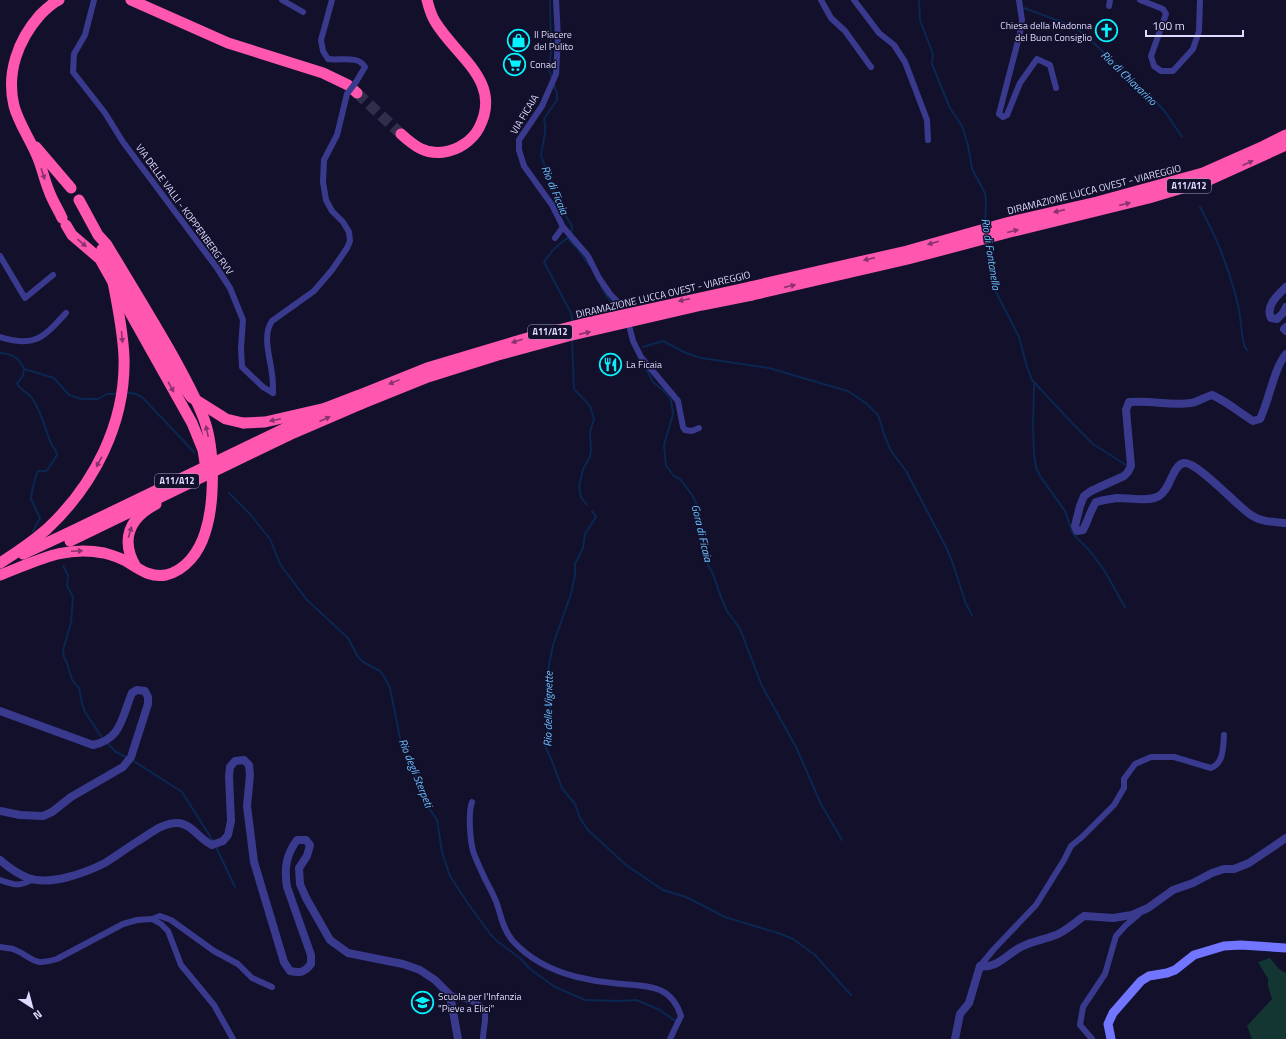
<svg xmlns="http://www.w3.org/2000/svg" width="1286" height="1039" font-family="'Titillium Web',sans-serif">
  <rect width="100%" height="100%" fill="#13102c"/>
  <polygon fill="#133633" points="1270,958 1279,969 1286,973 1286,1039 1252,1039 1247,1026 1272,999 1268,986 1268,979 1258,962"/>
  <g fill="none" stroke-linecap="round" stroke-linejoin="round">
    <g stroke="#0a2751" stroke-width="2">
      <polyline points="550,0 551,51 549,70 552,78"/>
      <polyline points="919,0 920,20 933,54 932,64 950,108 962,126 968,145 972,169 985,193 986,200 985,225"/>
      <polyline points="1024,8 1070,25 1084,34 1111,59 1131,81 1150,95 1166,113 1182,137"/>
      <polyline points="554,84 557,94 557,100 544,119 545,124 545,133 541,155 556,199 562,210 571,224 572,228 571,233"/>
      <path d="M1200 207C1217 238 1230 271 1238 305 1241 318 1241 332 1244 345L1247 350"/>
      <polyline points="567,238 577,248 589,265"/>
      <polyline points="567,238 553,250 544,262 572,315 572,324"/>
      <polyline points="988,243 990,268 995,290 1019,337 1027,367 1032,380 1073,424 1093,444 1126,465"/>
      <polyline points="601,286 605,294 619,312"/>
      <polyline points="572,338 574,389 590,406 594,419 590,432 591,450 590,457 583,469 579,487 581,497 587,505"/>
      <polyline points="643,347 663,341 686,353 701,358 769,368 837,388 848,391 867,404 878,415 885,437 891,451 906,471 946,547 952,561 966,604 972,615"/>
      <path d="M0 353C12 354 19 357 24 369"/>
      <polyline points="645,366 653,382 664,391 671,400 673,414 664,445 666,466 674,476 680,479 692,495 697,505 700,515 704,549 708,565 713,574 722,600 727,611 740,629 762,686 796,747 821,804 842,840"/>
      <polyline points="24,369 54,378 69,395 82,399 98,399 107,394 118,394"/>
      <path d="M24 369C24 375 22 379 17 383 20 391 28 392 32 398 41 411 45 427 50 441 52 447 56 449 57 455L48 469 46 471H38C36 474 31 494 31 499L40 518 33 531"/>
      <polyline points="1034,384 1033,430 1034,455 1036,467 1040,476 1065,511 1073,534 1089,550 1104,570 1125,607"/>
      <path d="M124 393C132 392 136 394 142 397L194 452"/>
      <polyline points="229,493 250,514 270,539 280,564 306,599 348,638 358,657 363,662 380,671 385,678 390,688 401,743 415,773 425,802 437,820 442,852 450,876 469,905 491,935 497,941 521,959 530,969 555,987 585,1000 621,1001 636,1000 658,1009 677,1022"/>
      <polyline points="592,511 596,517 585,534 583,548 575,564 575,575 571,594 553,645 547,676 546,687 550,697 550,717 549,726 545,740 546,748 552,761 562,788 575,804 580,818 588,830 626,865 663,890 686,897 725,917 781,934 793,939 815,955 851,995"/>
      <polyline points="63,566 68,575 67,586 73,597 71,623 63,650 64,657 67,663 72,680 79,688 82,703 85,712 103,739"/>
      <polyline points="106,742 116,752 128,758"/>
      <polyline points="132,760 182,792 213,841"/>
      <polyline points="216,847 235,887"/>
    </g>
    <polyline stroke="#312e4c" stroke-width="11" stroke-dasharray="11 5.5" stroke-linecap="butt" points="357,93 401,134"/>
    <g stroke="#393a8d" stroke-width="6">
      <polyline points="94,0 85,35 74,54 73,72 105,113 123,142 217,268 230,288 243,320 241,348 242,367 263,387 273,393"/>
      <polyline points="282,0 303,12"/>
      <path d="M332 0 321 40 323 51 328 59C340 61 358 55 365 67L356 82"/>
      <polyline points="556,0 558,38 556,74 542,106 519,140 519,150 524,166 552,205 563,227 588,256 599,278 610,294 621,305"/>
      <polyline points="821,0 831,18 845,31 871,67"/>
      <polyline points="854,0 879,33 894,45 905,62 927,120 928,140"/>
      <polyline points="1019,0 1022,20 1020,33 999,114 1003,117 1007,115 1020,83 1037,59 1050,65 1056,88"/>
      <polyline points="1140,0 1163,9 1166,14 1151,56 1154,66 1161,71 1173,71 1193,49 1199,31 1200,0"/>
      <polyline points="1109,6 1110,0"/>
      <polyline points="555,238 563,227"/>
      <polyline points="0,256 25,298 53,275"/>
      <polyline points="630,329 633,341 641,357 678,401 683,427 685,430 692,431 699,428"/>
      <path d="M0 337C35 348 43 338 66 313"/>
      <path d="M273 393C273 387 273 380 272 374 270 357 262 335 272 321L314 291 332 270 347 248 350 241 349 232 343 222 332 211 326 200 323 182 324 160 337 135 347 94"/>
      <path d="M472 802C468 813 470 839 473 851 476 860 481 870 485 879 489 887 494 895 497 904 501 916 503 929 512 940 529 959 553 971 577 977 589 980 601 982 613 983 642 987 670 981 681 1016L670 1039"/>
      <path d="M0 880C14 885 20 887 33 879"/>
      <polyline points="152,919 160,916 171,920 214,951 238,964 252,978 272,987"/>
      <path d="M0 947C4 948 9 948 13 949 34 957 31 967 57 959L123 924 137 920 152 919 161 924 168 931 181 965 214 1005 233 1039"/>
      <path d="M980 966 994 949 1036 905 1064 860 1071 846 1082 837 1114 805 1124 788V779L1135 764 1151 757H1174L1211 768C1224 763 1223 747 1224 735"/>
      <path d="M450 995C460 997 484 1003 485 1013 486 1021 483 1031 483 1039"/>
      <polyline points="1092,1039 1080,1025 1083,1007 1105,974 1116,936 1126,925 1138,915"/>
    </g>
    <g stroke="#393a8d" stroke-width="8">
      <path d="M1286 287C1278 295 1265 306 1271 318L1277 319 1283 313 1286 307"/>
      <polyline points="1286,327 1284,329 1286,331"/>
      <path d="M1286 354C1274 368 1269 401 1260 419L1253 421C1239 412 1226 401 1212 395 1205 397 1198 402 1191 403 1170 406 1150 400 1129 402L1126 410 1131 466 1128 472 1124 476 1091 491 1084 496 1080 506 1075 526 1077 531 1083 530C1088 521 1090 511 1096 502 1103 500 1110 499 1117 498 1129 498 1149 502 1159 496 1171 489 1172 465 1184 463 1197 461 1238 507 1251 515 1261 522 1274 522 1286 523"/>
      <path d="M0 711 93 745C122 739 122 716 132 693L137 690 145 691 148 697V704L131 757 123 767 71 797 52 812 43 816 20 815 0 811"/>
      <path d="M0 860C8 867 18 874 28 878 50 886 85 873 105 863 116 856 127 848 138 841 150 834 162 823 177 823 191 823 200 840 212 845L223 841 228 835 231 821 229 776 230 767 235 761 244 760 249 765 250 775 247 806 254 862 284 962 290 971C300 973 304 973 311 964V955L287 887C284 869 286 855 297 840H306L310 845 307 856 299 868 300 884 306 898 330 940 348 953 403 964 420 970 435 980 450 995 458 1039"/>
      <path d="M955 1039 960 1014 969 1003 980 966C997 969 1007 954 1021 947 1031 942 1042 940 1053 936 1064 933 1074 923 1084 916L1113 918 1132 915 1148 908 1173 890 1193 883 1212 873 1224 869H1234L1249 863 1286 838"/>
    </g>
    <polyline stroke="#7275ff" stroke-width="9" points="1111,1039 1108,1024 1113,1013 1141,981 1149,976 1167,973 1175,970 1194,955 1224,946 1241,945 1286,948"/>
    <g stroke="#ff56af" stroke-width="11">
      <path d="M59 0C52 3 45 10 40 15 18 40 6 73 14 106 19 124 30 139 37 156 42 167 44 179 49 191 52 200 58 209 62 218"/>
      <polyline points="131,0 228,43 323,73 348,85 357,93"/>
      <path d="M401 134C414 146 426 155 444 152 458 150 472 141 479 128 503 82 457 57 436 23 431 16 429 8 427 0"/>
      <polyline points="36,147 71,188"/>
      <polyline points="66,225 72,235 100,259 192,423 203,450 206,469"/>
      <polyline points="750,287 907,251 1006,223 1097,202 1203,173 1264,146 1286,135"/>
      <polyline points="752,295 908,259 1010,232 1149,198 1209,180 1286,145"/>
      <polyline points="243,423 265,422 326,408"/>
      <polyline points="286,428 326,408 357,396"/>
      <polyline points="289,435 361,404"/>
      <polyline points="23,554 66,534"/>
      <path d="M0 563C16 553 32 542 47 529 94 485 126 423 124 357 123 332 118 307 113 282"/>
      <path d="M136 567C120 540 129 518 156 504"/>
      <path d="M0 575C37 561 64 545 104 553 111 555 118 557 124 560 138 568 149 578 166 575 186 570 199 552 205 533 215 503 215 449 204 419 195 395 182 372 169 349 149 314 128 280 107 245L98 235 79 200"/>
    </g>
    <polyline stroke="#393a8d" stroke-width="6" points="347,94 356,82"/>
    <g stroke="#ff56af" stroke-width="11">
      <polyline points="102,249 161,353 175,376 191,397 226,419 243,423"/>
      <polyline points="357,396 427,368 531,337 586,323 750,287"/>
      <polyline points="361,404 428,377 498,355 568,336 702,305 752,295"/>
      <polyline points="66,534 286,428"/>
      <polyline points="70,541 289,435"/>
    </g>
  </g>
  <defs><path id="oneway-solid" d="M-6-.8H1V-3.2L6.5 0L1 3.2V.8H-6Z"/></defs>
  <g fill="#89336e">
    <use href="#oneway-solid" transform="translate(1248 163) rotate(-24)"/>
    <use href="#oneway-solid" transform="translate(43 174) rotate(72)"/>
    <use href="#oneway-solid" transform="translate(1125 204) rotate(-13)"/>
    <use href="#oneway-solid" transform="translate(1059 211) rotate(167)"/>
    <use href="#oneway-solid" transform="translate(1013 231) rotate(-14)"/>
    <use href="#oneway-solid" transform="translate(82 243) rotate(41)"/>
    <use href="#oneway-solid" transform="translate(933 243) rotate(164)"/>
    <use href="#oneway-solid" transform="translate(869 259) rotate(167)"/>
    <use href="#oneway-solid" transform="translate(790 286) rotate(-13)"/>
    <use href="#oneway-solid" transform="translate(684 300) rotate(167)"/>
    <use href="#oneway-solid" transform="translate(585 333) rotate(-13)"/>
    <use href="#oneway-solid" transform="translate(122 337) rotate(85)"/>
    <use href="#oneway-solid" transform="translate(517 341) rotate(163)"/>
    <use href="#oneway-solid" transform="translate(394 382) rotate(158)"/>
    <use href="#oneway-solid" transform="translate(171 387) rotate(61)"/>
    <use href="#oneway-solid" transform="translate(325 419) rotate(-24)"/>
    <use href="#oneway-solid" transform="translate(275 420) rotate(168)"/>
    <use href="#oneway-solid" transform="translate(207 431) rotate(-102)"/>
    <use href="#oneway-solid" transform="translate(99 462) rotate(119)"/>
    <use href="#oneway-solid" transform="translate(130 532) rotate(-74)"/>
    <use href="#oneway-solid" transform="translate(77 551) rotate(-2)"/>
  </g>
  <defs>
    <symbol id="church-ring" viewBox="-11 -11 22 22"><circle r="9.5" fill="#13102c" stroke="#07f2ff" stroke-width="1.5"/><path d="M-1.2-6h2.4v3.5h3.3v2.4h-3.3V6h-2.4V-.1h-3.3v-2.4h3.3Z" fill="#07f2ff"/></symbol>
    <symbol id="shop-ring" viewBox="-11 -11 22 22"><circle r="9.5" fill="#13102c" stroke="#07f2ff" stroke-width="1.5"/><path d="M-5-2.5h2.3a2.7 3.5 0 0 1 5.4 0H5L5.5 6h-11ZM-1.5-2.5h3a1.5 2.3 0 0 0-3 0Z" fill="#07f2ff"/></symbol>
    <symbol id="supermarket-ring" viewBox="-11 -11 22 22"><circle r="9.5" fill="#13102c" stroke="#07f2ff" stroke-width="1.5"/><path d="M-6-5.5h2.5l.6 2H6L4.5 2H-2.5L-4.4-4H-6ZM-1.5 3.2a1.3 1.3 0 1 0 .1 0ZM3 3.2a1.3 1.3 0 1 0 .1 0Z" fill="#07f2ff"/></symbol>
    <symbol id="restaurant-ring" viewBox="-11 -11 22 22"><circle r="9.5" fill="#13102c" stroke="#07f2ff" stroke-width="1.5"/><path d="M-5-6h1v4h1v-4h1v4h1v-4h1v5L-1.5 .5V6h-2V.5L-5-1ZM5-6V6H3V1.5H1.5Q1.5-4 5-6Z" fill="#07f2ff"/></symbol>
    <symbol id="school-ring" viewBox="-11 -11 22 22"><circle r="9.5" fill="#13102c" stroke="#07f2ff" stroke-width="1.5"/><path d="M0-5L7-2L0 1L-7-2ZM-4 1L0 2.5L4 1V4Q0 6-4 4Z" fill="#07f2ff"/></symbol>
  </defs>
  <g fill-rule="evenodd">
    <use href="#church-ring" x="1094" y="18" width="25" height="25"/>
    <use href="#shop-ring" x="506" y="28" width="25" height="25"/>
    <use href="#supermarket-ring" x="502" y="52" width="25" height="25"/>
    <use href="#restaurant-ring" x="598" y="352" width="25" height="25"/>
    <use href="#school-ring" x="410" y="990" width="25" height="25"/>
  </g>
  <g text-anchor="middle" stroke-width="3" stroke-linejoin="round" paint-order="stroke">
    <g fill="#13102c" stroke="#a09ec0" stroke-width="1">
      <rect x="1167" y="179" width="44" height="14" rx="3"/>
      <rect x="528" y="325" width="44" height="14" rx="3"/>
      <rect x="155" y="474" width="44" height="14" rx="3"/>
    </g>
    <g font-size="9" font-weight="bold" fill="#dddbff">
      <text x="1189" y="189">A11/A12</text>
      <text x="550" y="335">A11/A12</text>
      <text x="177" y="484">A11/A12</text>
    </g>
    <g font-size="10" fill="#dddbff" stroke="#13102c" text-anchor="start">
      <text x="1092" y="29" text-anchor="end">Chiesa della Madonna<tspan x="1092" dy="12">del Buon Consiglio</tspan></text>
      <text x="534" y="38">Il Piacere<tspan x="534" dy="12">del Pulito</tspan></text>
      <text x="530" y="68">Conad</text>
      <text x="626" y="368">La Ficaia</text>
      <text x="438" y="1000">Scuola per l'Infanzia<tspan x="438" dy="12">"Pieve a Elici"</tspan></text>
    </g>
    <g font-size="10" fill="#dddbff" stroke="#13102c">
      <text transform="translate(524 114) rotate(-59)" y="4">VIA FICAIA</text>
      <text transform="translate(1094 189) rotate(-14)" y="4">DIRAMAZIONE LUCCA OVEST - VIAREGGIO</text>
      <text transform="translate(185 209) rotate(54)" y="4">VIA DELLE VALLI - KOPPENBERG RVV</text>
      <text transform="translate(663 294) rotate(-13)" y="4">DIRAMAZIONE LUCCA OVEST - VIAREGGIO</text>
    </g>
    <g font-size="11" font-style="italic" fill="#69c1ff" stroke="#13102c">
      <text transform="translate(1129 78) rotate(44)" y="4">Rio di Chiavarino</text>
      <text transform="translate(555 190) rotate(67)" y="4">Rio di Ficaia</text>
      <text transform="translate(991 254) rotate(81)" y="4">Rio di Fontanella</text>
      <text transform="translate(702 533) rotate(77)" y="4">Gora di Ficaia</text>
      <text transform="translate(548 709) rotate(-89)" y="4">Rio delle Vignette</text>
      <text transform="translate(416 773) rotate(68)" y="4">Rio degli Sterpeti</text>
    </g>
  </g>
  <g transform="translate(32 1007) rotate(144)" stroke="#13102c" stroke-width="3" paint-order="stroke">
  <path d="M0-3L7 15L0 10L-7 15Z" fill="#dddbff"/>
  <text y="-6" font-size="11" font-weight="bold" text-anchor="middle" fill="#dddbff">N</text>
  </g>
  <path d="M1146 30v6h97v-6" fill="none" stroke="#dddbff" stroke-width="2"/>
  <text x="1152" y="30" font-size="12" fill="#dddbff" stroke="#13102c" stroke-width="3" paint-order="stroke">100 m</text>
</svg>
